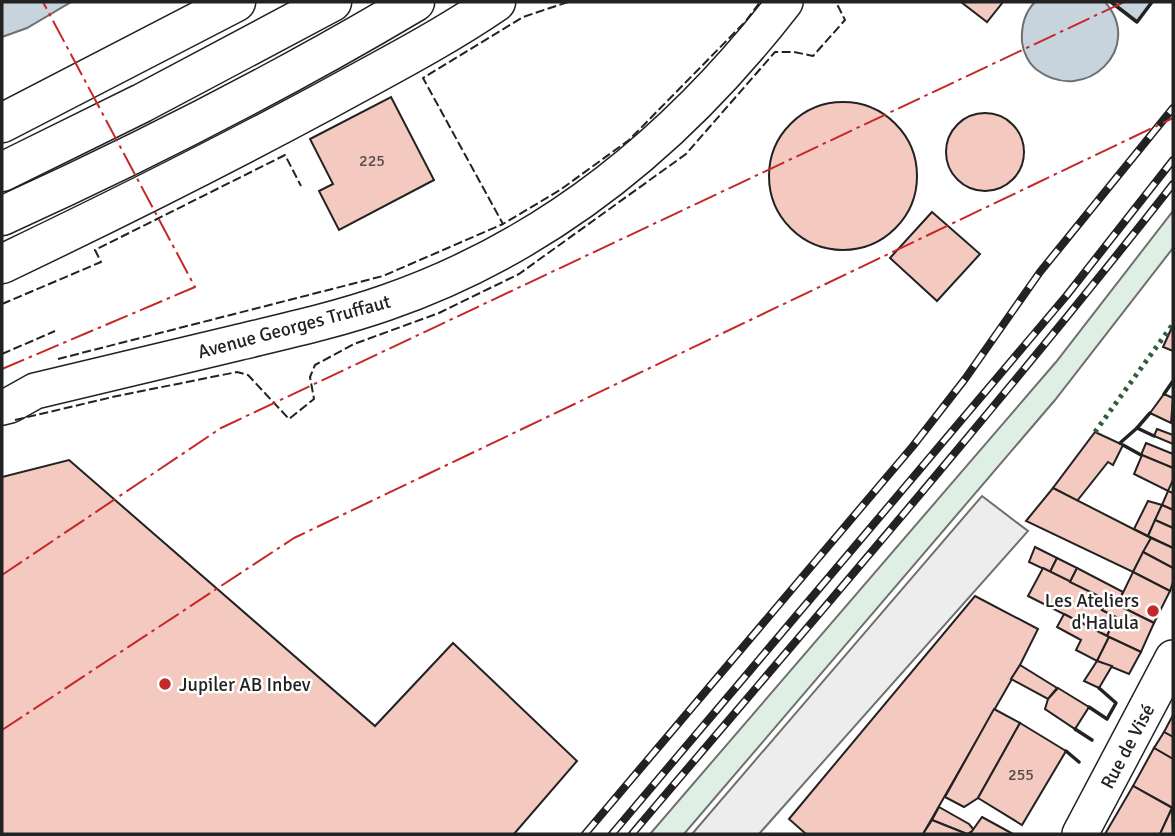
<svg xmlns="http://www.w3.org/2000/svg" width="1175" height="836" font-family="Signika,sans-serif">
  <rect width="100%" height="100%" fill="#fff"/>
  <polygon fill="#e0efe3" stroke="#6f6f6f" stroke-width="2" points="1173,211 1173,248 1055,400 684,834 650,834 1056,362"/>
  <polygon fill="#ededed" stroke="#6f6f6f" stroke-width="2" points="982,496 1028,531 759,834 692,834"/>
  <g fill="#c7d3dd" stroke="#6f6f6f" stroke-width="2">
    <polygon points="2,2 71,2 27,28 2,37"/>
    <path d="M1035 2H1105C1145 47 1086 106 1037 70 1029 64 1023 52 1022 42 1021 26 1024 13 1035 2Z"/>
    <polygon points="1111,2 1152,2 1137,22"/>
  </g>
  <g fill="#f3c9c0" stroke="#222" stroke-width="2">
    <polygon points="961,2 1003,2 987,22"/>
    <polygon points="391,97 434,180 339,230 319,191 333,184 310,139"/>
    <circle cx="843" cy="176" r="74"/>
    <circle cx="985" cy="152" r="39"/>
    <polygon points="932,212 980,254 937,301 890,258"/>
    <polygon points="1173,325 1173,351 1163,347"/>
    <polygon points="1164,394 1173,398 1171,423 1150,413"/>
    <polygon points="1157,429 1173,435 1173,444 1154,436"/>
    <polygon points="1095,432 1123,445 1113,465 1108,462 1077,501 1053,488"/>
    <polygon points="1146,443 1173,454 1173,468 1141,455"/>
    <polygon points="1142,455 1173,468 1173,480 1168,491 1134,474"/>
    <polygon points="69,460 375,726 453,643 577,761 514,834 2,834 2,477"/>
    <polygon points="1053,488 1151,538 1133,572 1026,521"/>
    <polygon points="1168,491 1173,493 1173,510 1162,505"/>
    <polygon points="1148,501 1162,505 1148,536 1134,529"/>
    <polygon points="1162,505 1173,510 1173,528 1155,520"/>
    <polygon points="1155,520 1173,528 1173,548 1148,536"/>
    <polygon points="1151,538 1173,548 1173,568 1143,552"/>
    <polygon points="1035,547 1057,558 1050,572 1029,562"/>
    <polygon points="1143,552 1173,568 1173,582 1170,591 1133,572"/>
    <polygon points="1057,558 1077,568 1070,582 1050,572"/>
    <polygon points="1043,568 1108,600 1102,610 1116,617 1107,636 1028,596"/>
    <polygon points="1077,568 1123,592 1117,605 1070,582"/>
    <polygon points="1133,572 1170,591 1154,623 1117,605"/>
    <polygon points="975,596 1038,629 1020,665 923,834 806,834 789,819"/>
    <polygon points="1108,600 1154,623 1141,652 1107,636 1116,617 1102,610"/>
    <polygon points="1064,614 1109,637 1097,661 1076,650 1081,640 1057,627"/>
    <polygon points="1109,637 1141,652 1129,674 1097,661"/>
    <polygon points="1097,661 1112,666 1099,688 1084,681"/>
    <polygon points="1020,665 1057,688 1048,699 1011,679"/>
    <polygon points="1058,688 1089,707 1075,729 1045,709 1048,699"/>
    <polygon points="994,709 1020,723 978,798 964,807 945,797"/>
    <polygon points="1173,715 1173,737 1164,732"/>
    <polygon points="1020,723 1066,751 1022,825 978,798"/>
    <polygon points="1164,732 1173,737 1173,759 1154,748"/>
    <polygon points="1154,748 1173,759 1173,808 1133,786"/>
    <polygon points="1133,786 1172,808 1160,834 1105,834"/>
    <polygon points="939,807 969,824 974,830 967,834 932,820"/>
    <polygon points="1172,808 1173,834 1160,834"/>
    <polygon points="982,817 1013,834 970,834"/>
    <polygon points="932,820 967,834 923,834"/>
  </g>
  <g fill="none" stroke-linecap="round" stroke-linejoin="round">
    <defs>
      <g id="secondary">
        <path d="M2 407 10 405 35 391C102 375 169 359 236 343 286 331 336 320 385 303 550 246 679 139 785 2"/>
        <polyline points="1080,834 1173,658"/>
      </g>
      <g id="highway">
        <polyline points="2,123 236,2"/>
        <polyline points="2,172 142,103 332,2"/>
        <path d="M2 216C143 152 282 81 415 2"/>
        <path d="M2 264C111 212 219 158 325 101 383 69 442 39 496 2"/>
      </g>
    </defs>
    <use href="#secondary" stroke="#222" stroke-width="38"/>
    <use href="#highway" stroke="#222" stroke-width="41"/>
    <use href="#secondary" stroke="#fff" stroke-width="35"/>
    <use href="#highway" stroke="#fff" stroke-width="38"/>
    <defs>
      <g id="rail">
        <polyline points="585,834 913,446 965,379 1040,272 1173,108"/>
        <polyline points="612,834 1067,295 1173,160"/>
        <path d="M632 834C814 619 999 406 1173 184"/>
      </g>
    </defs>
    <use href="#rail" stroke="#222" stroke-width="8"/>
    <use href="#rail" stroke="#fff" stroke-width="5" stroke-dasharray="16" stroke-linecap="butt"/>
    <polyline stroke="#2f5e38" stroke-width="5" stroke-dasharray="3.5 5" stroke-linecap="butt" points="1095,432 1173,324"/>
    <g stroke="#222" stroke-width="2" stroke-dasharray="9 3.5" stroke-linecap="butt">
      <polyline points="568,2 523,17 423,78 503,224 560,190 629,140 745,22 760,2"/>
      <polyline points="2,304 101,262 95,250 285,155 301,186"/>
      <polyline points="2,354 55,331"/>
      <polyline points="58,359 383,276 503,224"/>
      <polyline points="15,420 117,396 237,372 248,375 289,419 314,399 310,377 315,365 354,344 439,313 519,274 686,154 775,52 794,52 813,56 845,20 836,2"/>
    </g>
    <g stroke="#222" stroke-width="3.5">
      <polyline points="1111,2 1137,22 1152,2"/>
      <polyline points="1164,394 1173,381"/>
      <polyline points="1150,413 1137,428 1154,436"/>
      <polyline points="1120,443 1137,428"/>
      <polyline points="1123,445 1141,455"/>
      <polyline points="1089,707 1107,719 1116,703 1099,688"/>
      <polyline points="1075,729 1092,740"/>
      <polyline points="1066,751 1079,762"/>
    </g>
    <g stroke="#c62828" stroke-width="2" stroke-dasharray="24 5 3.5 5" stroke-linecap="butt">
      <polyline points="2,369 195,287 43,2"/>
      <polyline points="2,575 221,428 1124,2"/>
      <polyline points="2,730 294,538 1173,118"/>
    </g>
  </g>
  <g fill="#c62828" stroke="#fff" stroke-width="2.5">
    <circle cx="1153" cy="611" r="7"/>
    <circle cx="165" cy="684" r="7"/>
  </g>
  <g text-anchor="middle" stroke-width="5" stroke-linejoin="round" paint-order="stroke">
    <g font-size="16" fill="#564c4a">
      <text x="372" y="166">225</text>
      <text x="1021" y="780">255</text>
    </g>
    <g font-size="19" fill="#222" stroke="#fff">
      <text transform="translate(294 326) rotate(-15)" y="7">Avenue Georges Truffaut</text>
      <text transform="translate(1127 746) rotate(-62)" y="7">Rue de Visé</text>
    </g>
    <g font-size="19" fill="#222" stroke="#fff" text-anchor="end">
      <text x="1139" y="607">Les Ateliers<tspan x="1139" dy="22">d'Halula</tspan></text>
      <text x="179" y="691" text-anchor="start">Jupiler AB Inbev</text>
    </g>
  </g>
  <rect width="1175" height="836" fill="none" stroke="#222222" stroke-width="7"/>
</svg>
